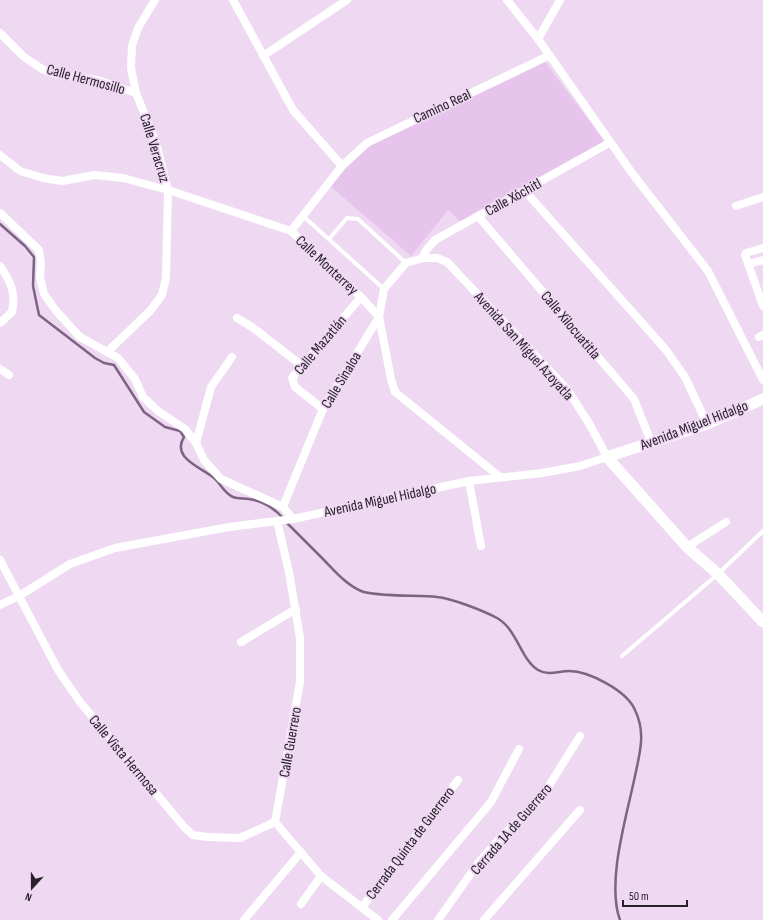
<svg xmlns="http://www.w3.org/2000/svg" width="763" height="920" font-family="'Sofia Sans Condensed',sans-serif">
  <rect width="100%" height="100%" fill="#eed8f2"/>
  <polygon fill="#e6c4ec" points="545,62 606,143 461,222 448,210 411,256 328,184 370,142 375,142"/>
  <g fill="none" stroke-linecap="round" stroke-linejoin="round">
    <g stroke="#7d6482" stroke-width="2.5">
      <path d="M0 224 25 246 34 257 33 286 39 315 95 358 104 363 114 365 144 412 165 427 180 431 184 437C171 458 201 467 214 478 221 484 224 493 233 497 238 499 244 498 249 499 263 501 273 507 283 518"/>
      <path d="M286 522C298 534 310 546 322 558 334 570 345 584 361 591 375 597 419 595 437 597 451 598 484 611 497 618 517 629 521 660 538 670 548 676 559 671 569 671 589 671 627 691 635 710 646 733 640 752 635 776 627 815 606 882 620 920"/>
    </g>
    <g stroke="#fff" stroke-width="4">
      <polyline points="303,216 384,289"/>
      <polyline points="329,239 347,218 358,219 406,263"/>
      <polyline points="622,656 718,574 763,531"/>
    </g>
    <g stroke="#fff" stroke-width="8">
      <polyline points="233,0 293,110 342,166"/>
      <polyline points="507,0 538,39 632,173 708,271 763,380"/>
      <polyline points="0,33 24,57 42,69 58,75 97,80 136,93"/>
      <polyline points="538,39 560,0"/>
      <polyline points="263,56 347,0"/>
      <polyline points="0,155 20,171 43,178 62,181 95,175 123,178 168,190 291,231 361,297 379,317 391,379 395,392 500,477"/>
      <polyline points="525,191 666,350 685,377 707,424"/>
      <polyline points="736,206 763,197"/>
      <polyline points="0,213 39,250 41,263 40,277 44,294 57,312 80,337 118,358 135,379 143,397 158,411 185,429 196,443 204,460 221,479 283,507"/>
      <polyline points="478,216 634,399 651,442"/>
      <polyline points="291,231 342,166 367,143 548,56"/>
      <polyline points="763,248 746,253 745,255 763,306"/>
      <polyline points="422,258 427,249 435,240 609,143"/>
      <polyline points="748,264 763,260"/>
      <path d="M0 266C11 282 16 293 12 312L0 323"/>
      <polyline points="237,318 252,327 301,365"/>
      <polyline points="759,337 763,335"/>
      <polyline points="107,352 150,311 162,295 166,278 168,190 156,143 136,93 131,68 132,46 138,28 155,0"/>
      <polyline points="0,369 9,375"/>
      <polyline points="323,409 295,387 292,378 361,297"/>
      <polyline points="196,443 211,387 232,357"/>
      <polyline points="469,481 481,546"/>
      <polyline points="277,521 289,572 300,638 300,682 275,822 321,876 378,920"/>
      <polyline points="687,547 726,522"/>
      <polyline points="0,560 58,670 80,702 184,827 193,835 207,837 240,838 275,822"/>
      <polyline points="0,605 19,596 70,564 115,548 229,527 293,519 469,481 542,473 580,466 607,457 590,425 567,389 447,262 437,258 423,258 406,263 384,289 379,317 323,409 286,499 283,507 293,519"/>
      <polyline points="241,642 296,609"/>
      <polyline points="301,904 321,876"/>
      <polyline points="363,906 458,780"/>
      <polyline points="244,920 301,852"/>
      <polyline points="392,920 491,802 519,749"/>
      <polyline points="438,920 479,862 499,839 540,800 580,736"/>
      <polyline points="484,920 580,810"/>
    </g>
    <polyline stroke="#fff" stroke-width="11" points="763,399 707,424 607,457 687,547 718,574 763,622"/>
  </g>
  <g text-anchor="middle" stroke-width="3.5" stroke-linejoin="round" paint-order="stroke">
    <g font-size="15" fill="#29212b" stroke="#eed8f2">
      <text transform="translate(86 79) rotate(15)" y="5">Calle Hermosillo</text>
      <text transform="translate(442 106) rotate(-25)" y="5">Camino Real</text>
      <text transform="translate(155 148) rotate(73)" y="5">Calle Veracruz</text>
      <text transform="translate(513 197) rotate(-29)" y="5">Calle Xóchitl</text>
      <text transform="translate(327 265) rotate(43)" y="5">Calle Monterrey</text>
      <text transform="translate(571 325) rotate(50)" y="5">Calle Xilocuatitla</text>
      <text transform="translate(320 345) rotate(-50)" y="5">Calle Mazatlán</text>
      <text transform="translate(524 346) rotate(48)" y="5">Avenida San Miguel Azoyatla</text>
      <text transform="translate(341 380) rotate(-59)" y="5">Calle Sinaloa</text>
      <text transform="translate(694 425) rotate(-21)" y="5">Avenida Miguel Hidalgo</text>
      <text transform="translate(380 500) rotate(-12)" y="5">Avenida Miguel Hidalgo</text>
      <text transform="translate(290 742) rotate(-80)" y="5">Calle Guerrero</text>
      <text transform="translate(124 755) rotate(50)" y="5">Calle Vista Hermosa</text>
      <text transform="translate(511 829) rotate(-49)" y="5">Cerrada 1A de Guerrero</text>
      <text transform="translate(410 843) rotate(-53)" y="5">Cerrada Quinta de Guerrero</text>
    </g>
  </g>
  <g transform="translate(32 888) rotate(201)" stroke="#eed8f2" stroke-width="3" paint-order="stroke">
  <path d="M0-3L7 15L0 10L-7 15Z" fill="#29212b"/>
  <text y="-6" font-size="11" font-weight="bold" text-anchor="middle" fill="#29212b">N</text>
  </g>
  <path d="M623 900v6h64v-6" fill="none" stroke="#29212b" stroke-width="2"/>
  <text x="629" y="900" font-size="12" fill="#29212b" stroke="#eed8f2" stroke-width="3" paint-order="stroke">50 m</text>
</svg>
